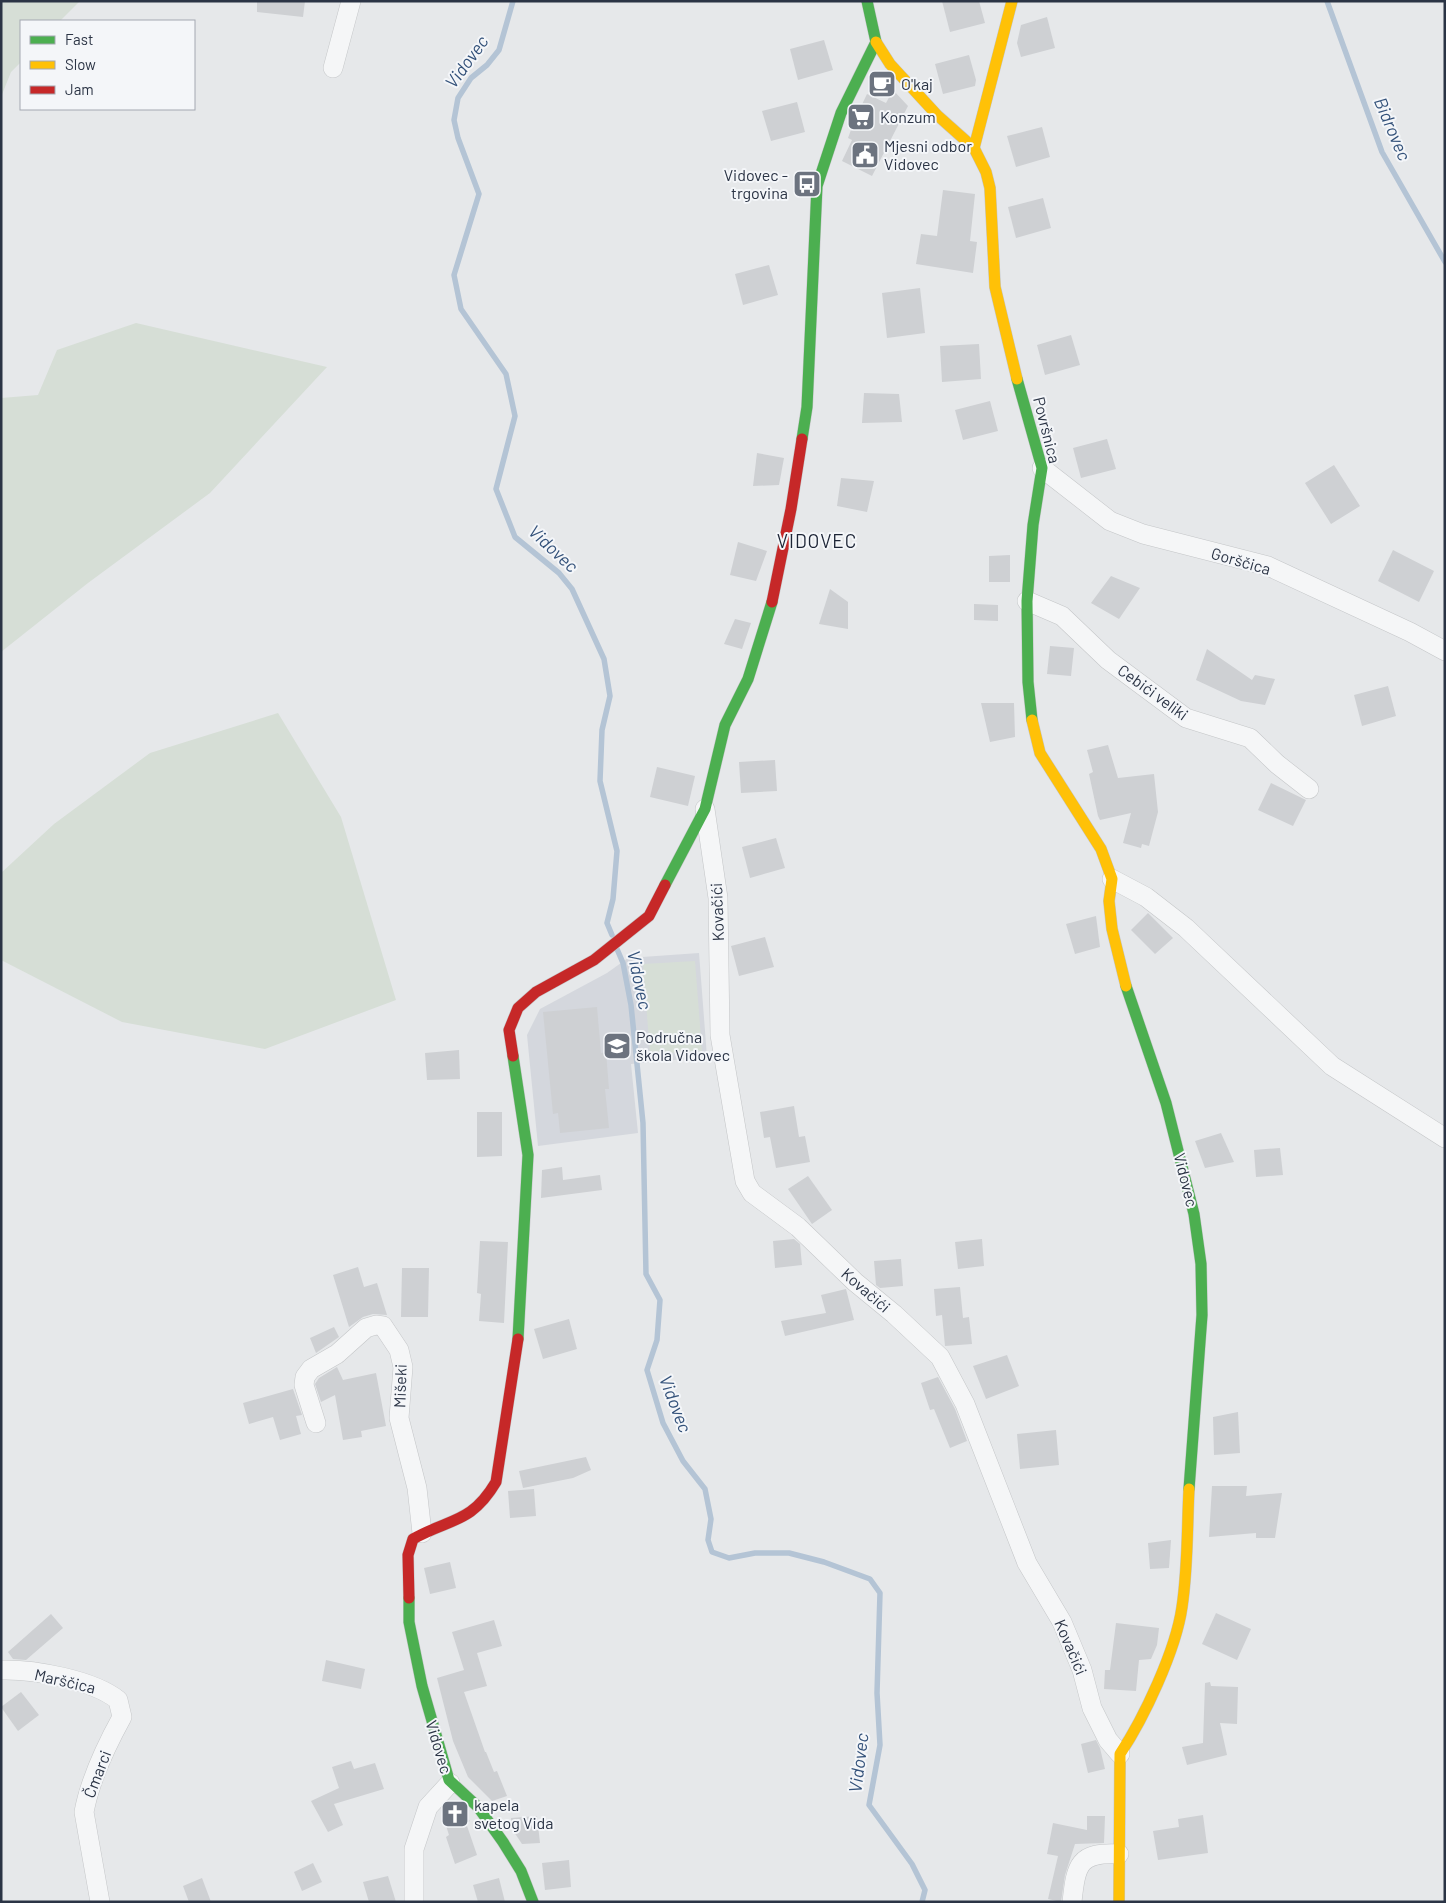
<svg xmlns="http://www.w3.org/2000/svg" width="1446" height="1903" font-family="Barlow,sans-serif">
  <rect width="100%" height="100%" fill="#e6e8ea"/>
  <polygon fill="#d4d7dd" points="699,953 707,1057 631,1064 638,1133 538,1146 527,1035 540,1009 607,973 628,958"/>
  <g fill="#d6ded6">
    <polygon points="1,1 80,1 60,21 21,21 21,62 11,72 1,97"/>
    <polygon points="136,323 327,367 210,493 88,583 1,652 1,398 38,395 57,350"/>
    <polygon points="278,713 341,817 396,1000 265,1049 122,1022 1,960 1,873 54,824 150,753"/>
    <polygon points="695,961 702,1051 650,1054 643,964"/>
  </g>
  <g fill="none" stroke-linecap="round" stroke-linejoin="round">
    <g stroke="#b4c4d5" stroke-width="5.5">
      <polyline points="513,1 499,50 487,65 471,78 458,98 454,120 458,138 479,194 454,275 461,309 506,374 515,416 496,489 515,537 559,573 572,589 604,659 610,696 602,730 600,781 617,851 613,899 607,923 612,935"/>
      <polyline points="1327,1 1382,152 1445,262"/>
      <polyline points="617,949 623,963 631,1005 643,1123 646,1274 660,1300 657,1340 647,1370 663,1423 683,1461 705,1489 711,1519 708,1540 712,1552 729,1558 755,1553 789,1553 824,1562 870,1579 880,1593 877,1693 880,1745 869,1805 912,1864 925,1890 922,1902"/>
    </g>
  </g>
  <g fill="#ced0d3">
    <polygon points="257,1 305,1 303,17 257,12"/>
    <polygon points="942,1 979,1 985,23 950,32"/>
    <polygon points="1047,17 1055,48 1021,57 1017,43 1021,25"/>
    <polygon points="824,40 833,70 798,80 790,49"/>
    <polygon points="969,55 976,80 975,86 943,94 935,64"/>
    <polygon points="893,90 908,106 872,176 842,161 852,140 848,138 855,119 867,94 886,103"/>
    <polygon points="797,102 805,132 771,141 762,111"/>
    <polygon points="1042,127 1050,157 1016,167 1007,136"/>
    <polygon points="943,190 975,194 970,241 977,242 973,273 916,264 921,234 937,236"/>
    <polygon points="1043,198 1051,228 1016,238 1008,207"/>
    <polygon points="769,265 778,295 743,305 735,274"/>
    <polygon points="920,288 925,333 887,338 882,293"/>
    <polygon points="1071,335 1080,365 1045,375 1037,345"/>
    <polygon points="979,344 981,379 942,382 940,346"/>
    <polygon points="864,393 899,394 902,422 862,423"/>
    <polygon points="990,401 998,431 963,440 955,410"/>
    <polygon points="1107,439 1116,469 1081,478 1073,448"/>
    <polygon points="757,453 784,458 779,485 753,486"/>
    <polygon points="1334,465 1360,506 1331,524 1305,483"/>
    <polygon points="841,478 874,481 867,512 837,506"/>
    <polygon points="738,542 767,551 756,581 730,575"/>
    <polygon points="1393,550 1434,571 1419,602 1378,581"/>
    <polygon points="1010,555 1010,582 989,582 989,556"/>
    <polygon points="1111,576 1140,588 1119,619 1091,603"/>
    <polygon points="830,589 848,602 848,629 819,624"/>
    <polygon points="974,604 998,605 998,621 974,620"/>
    <polygon points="735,619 751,623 742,649 724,644"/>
    <polygon points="1050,646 1074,648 1071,676 1047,674"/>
    <polygon points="1207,649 1252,680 1255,675 1275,679 1265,705 1241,701 1196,680"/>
    <polygon points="1388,686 1396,716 1362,726 1354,695"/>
    <polygon points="981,703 1014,703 1015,737 990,742"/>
    <polygon points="1108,745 1118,778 1154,774 1158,812 1149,846 1142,844 1141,848 1123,843 1131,813 1100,820 1098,816 1089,774 1093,772 1087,750"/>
    <polygon points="775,760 777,791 741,793 739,762"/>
    <polygon points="657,767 695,776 688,806 650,797"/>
    <polygon points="1271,783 1306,800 1293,826 1258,810"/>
    <polygon points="776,838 785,868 750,878 742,847"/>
    <polygon points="1148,913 1173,938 1155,954 1131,930"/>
    <polygon points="1096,916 1100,947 1075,954 1066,924"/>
    <polygon points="765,937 774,967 739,976 731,946"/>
    <polygon points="597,1007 601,1053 606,1052 609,1089 605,1089 609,1128 560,1133 558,1113 553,1114 543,1012"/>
    <polygon points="459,1050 460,1079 427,1080 425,1053"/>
    <polygon points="794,1106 799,1137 805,1136 810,1162 776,1168 770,1137 764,1138 760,1112"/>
    <polygon points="477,1112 502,1112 502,1156 477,1157"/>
    <polygon points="1221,1133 1234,1162 1205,1168 1195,1141"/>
    <polygon points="1280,1148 1283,1175 1256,1177 1254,1150"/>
    <polygon points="562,1167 563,1180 600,1175 602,1190 541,1198 542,1170"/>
    <polygon points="808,1176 832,1210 812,1224 788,1189"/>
    <polygon points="794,1239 800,1244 802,1265 775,1268 773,1241"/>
    <polygon points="982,1239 984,1266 958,1269 955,1242"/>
    <polygon points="480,1241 508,1242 504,1323 479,1321 481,1294 477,1293"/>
    <polygon points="901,1259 903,1286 880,1288 876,1285 874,1261"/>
    <polygon points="358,1267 364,1287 377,1283 387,1315 373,1314 363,1317 349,1327 333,1275"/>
    <polygon points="402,1268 429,1268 428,1317 401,1317"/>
    <polygon points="960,1287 963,1318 969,1317 972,1344 945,1346 942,1315 936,1316 934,1289"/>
    <polygon points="846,1289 854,1320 785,1336 781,1321 826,1313 821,1295"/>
    <polygon points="569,1319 577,1349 543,1359 534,1329"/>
    <polygon points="334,1327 339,1337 316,1353 310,1338"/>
    <polygon points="1007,1355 1019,1386 986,1399 973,1366"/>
    <polygon points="337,1367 343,1380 376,1373 386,1426 361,1431 362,1437 343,1440 335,1395 321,1402 315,1384 319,1378"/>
    <polygon points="938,1377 955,1409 967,1441 950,1448 934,1409 930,1410 921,1383"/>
    <polygon points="293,1389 302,1415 296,1416 301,1434 280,1440 273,1417 249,1424 243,1403"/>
    <polygon points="1238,1412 1240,1453 1214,1455 1213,1417"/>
    <polygon points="1056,1430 1059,1465 1020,1469 1017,1434"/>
    <polygon points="586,1457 591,1470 573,1478 523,1488 519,1471"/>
    <polygon points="1212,1486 1247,1486 1246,1496 1282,1493 1275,1538 1256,1538 1256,1533 1209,1537"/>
    <polygon points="534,1489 536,1516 510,1518 508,1491"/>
    <polygon points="1171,1540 1169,1568 1150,1569 1148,1543"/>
    <polygon points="450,1562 456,1588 430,1594 424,1568"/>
    <polygon points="1216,1613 1251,1629 1237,1660 1202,1644"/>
    <polygon points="51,1614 63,1628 26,1660 13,1659 8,1652"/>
    <polygon points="494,1620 502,1646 477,1653 487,1686 464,1692 485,1752 486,1752 494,1772 497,1771 507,1796 492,1801 468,1777 453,1741 437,1678 464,1670 452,1632"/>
    <polygon points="1116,1623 1159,1628 1157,1645 1151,1659 1139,1660 1136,1691 1104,1689 1105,1670 1110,1670"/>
    <polygon points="326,1660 365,1669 361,1689 322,1681"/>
    <polygon points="1210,1682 1211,1686 1238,1687 1237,1724 1220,1723 1227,1755 1187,1765 1182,1747 1203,1743 1205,1683"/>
    <polygon points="21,1692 39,1715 18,1731 1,1707"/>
    <polygon points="1096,1740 1100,1748 1105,1769 1088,1773 1081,1744"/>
    <polygon points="351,1761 354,1769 375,1763 384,1789 334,1804 343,1825 328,1832 311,1801 339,1788 332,1767"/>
    <polygon points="451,1802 470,1821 466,1823 477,1855 455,1864 446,1837 449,1835 441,1810"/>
    <polygon points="1203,1815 1208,1853 1158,1860 1153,1831 1179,1827 1178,1819"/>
    <polygon points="537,1816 540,1843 522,1844 512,1829 511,1818"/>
    <polygon points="1087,1816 1105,1816 1104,1843 1075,1844 1065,1875 1061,1902 1048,1899 1058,1856 1047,1854 1053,1823 1087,1830"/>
    <polygon points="569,1860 571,1887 545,1890 542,1863"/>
    <polygon points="313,1863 322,1882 302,1891 294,1872"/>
    <polygon points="388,1876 396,1902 369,1902 363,1882"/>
    <polygon points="202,1878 211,1902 189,1902 183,1886"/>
    <polygon points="499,1878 505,1902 478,1902 473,1885"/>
  </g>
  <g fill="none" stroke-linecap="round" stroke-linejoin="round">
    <defs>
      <g id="street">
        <polyline points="333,68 351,1"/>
        <polyline points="1042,468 1110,521 1143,534 1268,566 1410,632 1445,651"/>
        <polyline points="1027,601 1062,616 1108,660 1186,718 1250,738 1277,764 1309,789"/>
        <polyline points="705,809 718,898 720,1035 745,1181 752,1193 798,1227 855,1282 894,1314 940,1357 965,1404 1027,1563 1062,1622 1082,1670 1092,1708 1108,1740 1120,1754"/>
        <polyline points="1112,879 1146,897 1186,928 1332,1066 1445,1138"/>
        <polyline points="316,1423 304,1385 305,1377 311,1369 337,1354 366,1328 376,1325 383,1326 399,1350 403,1367 399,1418 417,1488 422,1533"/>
        <path d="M1 1670C34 1669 93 1680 118 1700L122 1717C106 1746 90 1780 84 1812L100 1902"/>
        <polyline points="414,1902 414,1849 428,1807 450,1783"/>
        <path d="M1072 1902C1076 1864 1079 1852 1119 1854"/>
      </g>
      <g id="fast">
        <polyline points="1017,379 1042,468 1033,525 1027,601 1028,682 1032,720"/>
        <polyline points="802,439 807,407 817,186 841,113 876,42 867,1"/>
        <polyline points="665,885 705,809 725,725 748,679 772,602"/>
        <polyline points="1126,986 1166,1103 1194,1214 1201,1264 1202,1315 1189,1489"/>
        <polyline points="513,1056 528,1155 518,1339"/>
        <polyline points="409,1598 409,1622 422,1686 449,1780 478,1807 503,1842 521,1871 533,1902"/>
      </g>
      <g id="slow">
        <polyline points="876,42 890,64 937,115 974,148 986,172 990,188 995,287 1017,379"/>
        <polyline points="974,148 1012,1"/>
        <polyline points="1032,720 1040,753 1101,849 1112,879 1109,901 1112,929 1126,986"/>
        <path d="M1119 1902 1120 1754C1144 1718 1176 1650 1182 1607 1188 1568 1187 1528 1189 1489"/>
      </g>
      <g id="jam">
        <polyline points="772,602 791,509 802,439"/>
        <polyline points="513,1056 509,1030 518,1008 536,992 594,960 649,916 665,885"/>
        <path d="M409 1598 408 1555 413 1539C450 1518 471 1524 496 1482L518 1339"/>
      </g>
    </defs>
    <use href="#street" stroke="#c4c6c8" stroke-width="20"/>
    <use href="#fast" stroke="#c4c6c8" stroke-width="12"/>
    <use href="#slow" stroke="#c4c6c8" stroke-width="12"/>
    <use href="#jam" stroke="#c4c6c8" stroke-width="12"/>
    <use href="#street" stroke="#f5f6f7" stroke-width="19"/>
    <use href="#fast" stroke="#4caf50" stroke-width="11"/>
    <use href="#slow" stroke="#ffc107" stroke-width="11"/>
    <use href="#jam" stroke="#c62828" stroke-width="11"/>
  </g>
  <defs>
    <symbol id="cafe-square" viewBox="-11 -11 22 22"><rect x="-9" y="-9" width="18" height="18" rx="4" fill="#6c737f" stroke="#f4f6f9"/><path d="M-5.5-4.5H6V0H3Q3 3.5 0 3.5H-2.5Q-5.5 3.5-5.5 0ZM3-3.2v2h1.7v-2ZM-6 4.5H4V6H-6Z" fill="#fff"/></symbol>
    <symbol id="supermarket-square" viewBox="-11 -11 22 22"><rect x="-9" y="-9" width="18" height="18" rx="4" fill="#6c737f" stroke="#f4f6f9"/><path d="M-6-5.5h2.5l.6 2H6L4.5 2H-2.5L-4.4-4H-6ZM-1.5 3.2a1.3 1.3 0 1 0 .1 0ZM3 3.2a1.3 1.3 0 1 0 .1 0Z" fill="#fff"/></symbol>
    <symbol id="civic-square" viewBox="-11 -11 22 22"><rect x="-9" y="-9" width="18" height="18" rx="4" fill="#6c737f" stroke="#f4f6f9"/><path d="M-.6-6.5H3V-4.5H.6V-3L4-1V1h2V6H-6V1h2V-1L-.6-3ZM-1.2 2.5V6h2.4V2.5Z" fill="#fff"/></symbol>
    <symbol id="bus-square" viewBox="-11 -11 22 22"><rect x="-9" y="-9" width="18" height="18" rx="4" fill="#6c737f" stroke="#f4f6f9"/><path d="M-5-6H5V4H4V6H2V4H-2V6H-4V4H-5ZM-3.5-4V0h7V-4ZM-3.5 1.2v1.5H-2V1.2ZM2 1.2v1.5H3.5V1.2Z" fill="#fff"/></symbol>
    <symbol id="school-square" viewBox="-11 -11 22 22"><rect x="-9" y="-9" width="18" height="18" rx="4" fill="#6c737f" stroke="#f4f6f9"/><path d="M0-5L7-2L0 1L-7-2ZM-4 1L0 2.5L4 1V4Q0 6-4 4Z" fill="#fff"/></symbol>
    <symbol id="church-square" viewBox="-11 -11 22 22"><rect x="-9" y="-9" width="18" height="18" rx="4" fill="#6c737f" stroke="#f4f6f9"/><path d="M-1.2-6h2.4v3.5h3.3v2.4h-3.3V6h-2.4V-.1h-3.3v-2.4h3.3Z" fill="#fff"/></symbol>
  </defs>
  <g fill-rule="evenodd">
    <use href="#cafe-square" x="866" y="68" width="32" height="32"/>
    <use href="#supermarket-square" x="845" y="101" width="32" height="32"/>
    <use href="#civic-square" x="849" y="139" width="32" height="32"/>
    <use href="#bus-square" x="791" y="168" width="32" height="32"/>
    <use href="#school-square" x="601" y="1030" width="32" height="32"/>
    <use href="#church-square" x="439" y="1798" width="32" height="32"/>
  </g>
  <g text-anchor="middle" stroke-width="4" stroke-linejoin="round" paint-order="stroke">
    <g font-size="16" fill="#2b3445" stroke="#f4f6f9" text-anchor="start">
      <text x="901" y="90">O'kaj</text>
      <text x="880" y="123">Konzum</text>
      <text x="884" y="152">Mjesni odbor<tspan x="884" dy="18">Vidovec</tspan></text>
      <text x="788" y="181" text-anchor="end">Vidovec -<tspan x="788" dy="18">trgovina</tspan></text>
      <text x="636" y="1043">Područna<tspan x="636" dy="18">škola Vidovec</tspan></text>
      <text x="474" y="1811">kapela<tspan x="474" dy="18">svetog Vida</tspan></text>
    </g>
    <g font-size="16" fill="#2b3445" stroke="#f4f6f9">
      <text transform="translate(1047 430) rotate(76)" y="6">Površnica</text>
      <text transform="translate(1241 561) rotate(16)" y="6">Gorščica</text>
      <text transform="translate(1153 692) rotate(36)" y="6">Cebići veliki</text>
      <text transform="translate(717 912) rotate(-92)" y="6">Kovačići</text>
      <text transform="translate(1186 1180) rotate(76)" y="6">Vidovec</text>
      <text transform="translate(866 1290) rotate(41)" y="6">Kovačići</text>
      <text transform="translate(400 1386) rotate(-88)" y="6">Mišeki</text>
      <text transform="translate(1071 1647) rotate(67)" y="6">Kovačići</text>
      <text transform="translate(65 1681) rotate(13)" y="6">Marščica</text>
      <text transform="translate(439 1747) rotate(73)" y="6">Vidovec</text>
      <text transform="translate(97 1774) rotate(-69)" y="6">Čmarci</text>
    </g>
    <g font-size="18" font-style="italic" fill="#34527a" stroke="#f4f6f9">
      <text transform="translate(467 62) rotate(-54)" y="6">Vidovec</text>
      <text transform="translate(1392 129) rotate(67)" y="6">Bidrovec</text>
      <text transform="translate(553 549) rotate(43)" y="6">Vidovec</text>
      <text transform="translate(639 980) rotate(78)" y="6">Vidovec</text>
      <text transform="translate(675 1404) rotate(69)" y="6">Vidovec</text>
      <text transform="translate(859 1763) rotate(-83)" y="6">Vidovec</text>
    </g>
    <g font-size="19" letter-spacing="1" fill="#1d2536" stroke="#f4f6f9">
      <text x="817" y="548">VIDOVEC</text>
    </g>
  </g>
  <rect width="1446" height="1903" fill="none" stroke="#2b3445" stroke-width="5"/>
  <rect x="20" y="20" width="175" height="90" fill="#f4f6f9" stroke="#a4a8b1"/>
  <rect x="30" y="36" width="25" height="8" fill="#4caf50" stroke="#a4a8b1"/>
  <text x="65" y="45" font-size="15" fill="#2b3445">Fast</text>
  <rect x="30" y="61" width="25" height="8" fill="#ffc107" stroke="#a4a8b1"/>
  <text x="65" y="70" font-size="15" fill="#2b3445">Slow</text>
  <rect x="30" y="86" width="25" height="8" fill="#c62828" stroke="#a4a8b1"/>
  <text x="65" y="95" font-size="15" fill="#2b3445">Jam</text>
</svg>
